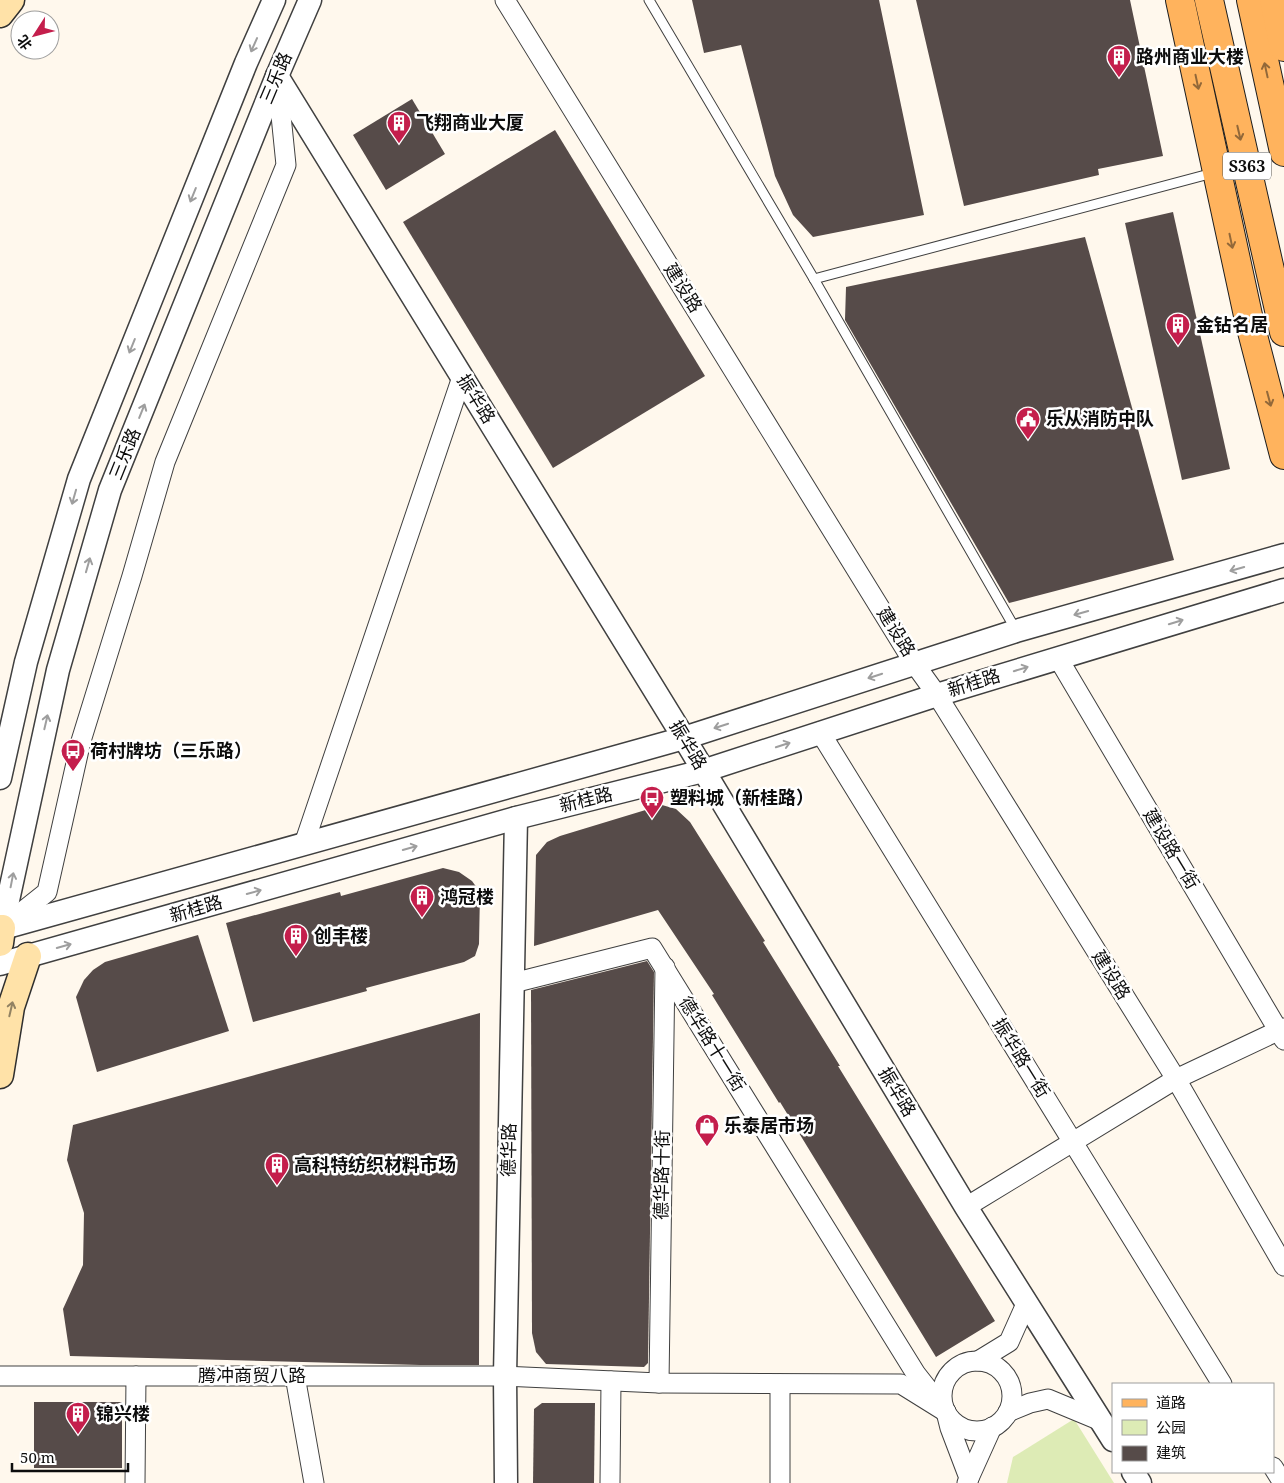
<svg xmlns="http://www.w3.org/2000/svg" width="1284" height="1483" font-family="'Noto Serif','Noto Sans SC',serif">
  <rect width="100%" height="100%" fill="#fff8ed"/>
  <polygon fill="#ddebb5" points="1074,1419 1114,1483 1007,1483 1013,1457"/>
  <g fill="#564b49">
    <polygon points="692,0 879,0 924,215 813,237 793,215 775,176 741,45 704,53"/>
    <polygon points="916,0 1130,0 1163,156 1098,169 1099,175 964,206"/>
    <polygon points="412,99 445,154 386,190 353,135"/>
    <polygon points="555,130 705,376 553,468 403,222"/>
    <polygon points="1173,212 1230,469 1182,480 1125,223"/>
    <polygon points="1085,237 1174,560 1009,603 845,320 846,287"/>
    <polygon points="662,805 676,809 690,822 765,941 763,942 840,1066 838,1066 995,1321 936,1357 780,1102 779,1103 712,995 714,994 658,910 534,946 536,855 547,842 560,836"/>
    <polygon points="443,868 459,872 472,881 480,892 479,944 475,956 464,962 366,988 367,991 253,1022 226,923 340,892 341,896"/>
    <polygon points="198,935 229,1031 97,1072 76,997 84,980 93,970 105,962"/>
    <polygon points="647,961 654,972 648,1363 644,1367 546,1364 536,1352 532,1333 531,990"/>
    <polygon points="480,1013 479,1365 420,1365 70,1356 63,1309 83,1265 84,1213 67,1160 73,1125"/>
    <rect x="34" y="1402" width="88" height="66"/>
    <polygon points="542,1403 595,1403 594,1483 533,1483 534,1409"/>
  </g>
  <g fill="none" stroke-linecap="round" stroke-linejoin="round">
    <defs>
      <g id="service">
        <polyline points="649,0 814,279 1016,630"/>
        <polyline points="814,279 1243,165"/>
      </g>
      <g id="minor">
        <polyline points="505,0 914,663 937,695 1176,1079 1284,1266"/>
        <polyline points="1058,658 1284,1040"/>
        <polyline points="820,732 1222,1384"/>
        <polyline points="304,844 462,377"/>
        <polyline points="3,927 47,892 81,741 132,576 165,462 286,165 277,76"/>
        <polyline points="513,983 652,948 916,1374 946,1412 950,1428 969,1478 967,1483"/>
        <polyline points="966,1207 1176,1079 1284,1028"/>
        <polyline points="978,1361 1009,1342 1026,1304"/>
        <circle cx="977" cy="1396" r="35"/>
        <polyline points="0,1376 505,1376 659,1383 901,1384 946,1412"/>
        <polyline points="295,1376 314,1483"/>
        <polyline points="659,1383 665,967"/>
        <polyline points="780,1384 780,1483"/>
        <polyline points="1008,1412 1030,1403 1048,1399 1101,1421"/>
        <polyline points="1273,1467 1283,1483"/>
        <polyline points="969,1478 992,1427"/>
        <polyline points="135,1483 136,1376"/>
        <polyline points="610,1483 611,1381"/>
      </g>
      <g id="tertiary">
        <polyline points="277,76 684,738 966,1207 1113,1440"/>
        <polyline points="0,778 26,662 79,479 246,63 274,0"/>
        <polyline points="2,928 58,670 110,490 277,76 310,0"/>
        <polyline points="0,929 684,738 1016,631 1284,555"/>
        <polyline points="0,964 516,818 703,771 937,695 1284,590"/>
        <polyline points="1133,1472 1140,1483"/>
        <polyline points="506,1483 505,1376 516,818"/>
      </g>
      <g id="secondary">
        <polyline points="0,14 11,0"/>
        <polyline points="0,943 2,928"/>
        <polyline points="0,1075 11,1007 28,956"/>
      </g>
      <g id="primary">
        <polyline points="1180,0 1249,320 1284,455"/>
        <polyline points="1209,0 1284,332"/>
        <polyline points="1251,0 1284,152"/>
        <polyline points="1274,0 1284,47"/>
      </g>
    </defs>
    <use href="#service" stroke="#404040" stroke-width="11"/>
    <use href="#minor" stroke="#404040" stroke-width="21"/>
    <use href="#tertiary" stroke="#404040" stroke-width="25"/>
    <use href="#secondary" stroke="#2f2f2f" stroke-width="29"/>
    <use href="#primary" stroke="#1e1e1e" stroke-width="30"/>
    <use href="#service" stroke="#fff" stroke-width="9"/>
    <use href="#minor" stroke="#fff" stroke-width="19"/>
    <use href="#tertiary" stroke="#fff" stroke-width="22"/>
    <use href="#secondary" stroke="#ffe2a8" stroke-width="26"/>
    <use href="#primary" stroke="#ffb35d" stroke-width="28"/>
  </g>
  <defs><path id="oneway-shaft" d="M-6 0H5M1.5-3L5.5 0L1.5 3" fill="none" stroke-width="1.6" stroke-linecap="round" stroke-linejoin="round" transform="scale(1.25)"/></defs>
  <g stroke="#9e9e9e">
    <use href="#oneway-shaft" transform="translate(254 45) rotate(114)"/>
    <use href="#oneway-shaft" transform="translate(193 195) rotate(112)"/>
    <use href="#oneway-shaft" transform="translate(132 346) rotate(112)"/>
    <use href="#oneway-shaft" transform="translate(142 411) rotate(-68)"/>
    <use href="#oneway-shaft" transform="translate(74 497) rotate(106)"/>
    <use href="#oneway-shaft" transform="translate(88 565) rotate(-74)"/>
    <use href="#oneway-shaft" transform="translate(1237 569) rotate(164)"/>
    <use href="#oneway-shaft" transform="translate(1081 613) rotate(164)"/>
    <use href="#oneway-shaft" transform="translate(1176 622) rotate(-17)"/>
    <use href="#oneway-shaft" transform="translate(1021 669) rotate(-17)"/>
    <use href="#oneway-shaft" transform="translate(875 676) rotate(162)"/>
    <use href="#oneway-shaft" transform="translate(46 722) rotate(-77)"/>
    <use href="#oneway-shaft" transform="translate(721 726) rotate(162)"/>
    <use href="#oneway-shaft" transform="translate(783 745) rotate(-18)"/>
    <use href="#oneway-shaft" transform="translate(410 848) rotate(-16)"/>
    <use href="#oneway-shaft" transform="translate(12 880) rotate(-79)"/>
    <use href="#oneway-shaft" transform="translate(254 892) rotate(-16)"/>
    <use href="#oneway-shaft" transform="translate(64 946) rotate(-16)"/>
  </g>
  <g stroke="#926839">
    <use href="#oneway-shaft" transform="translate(1266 70) rotate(-102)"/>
    <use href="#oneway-shaft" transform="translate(1197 82) rotate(78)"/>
    <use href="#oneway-shaft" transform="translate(1239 133) rotate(77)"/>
    <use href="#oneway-shaft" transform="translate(1231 241) rotate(78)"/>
    <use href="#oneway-shaft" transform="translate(1269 399) rotate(75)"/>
  </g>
  <use stroke="#928262" href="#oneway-shaft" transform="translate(11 1009) rotate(-77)"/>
  <defs>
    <symbol id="building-pin" viewBox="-11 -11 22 30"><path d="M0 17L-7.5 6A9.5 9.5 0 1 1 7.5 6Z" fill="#c41e4c" stroke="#fff"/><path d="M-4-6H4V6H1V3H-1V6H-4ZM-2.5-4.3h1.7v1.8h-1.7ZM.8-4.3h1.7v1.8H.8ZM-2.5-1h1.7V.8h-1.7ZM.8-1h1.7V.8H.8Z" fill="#fff"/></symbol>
    <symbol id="civic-pin" viewBox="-11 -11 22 30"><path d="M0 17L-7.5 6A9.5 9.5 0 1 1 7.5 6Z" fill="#c41e4c" stroke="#fff"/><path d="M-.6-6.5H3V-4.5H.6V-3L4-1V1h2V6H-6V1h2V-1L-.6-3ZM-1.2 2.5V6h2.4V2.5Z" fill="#fff"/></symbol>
    <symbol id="bus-pin" viewBox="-11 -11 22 30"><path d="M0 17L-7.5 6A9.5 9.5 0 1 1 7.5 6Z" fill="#c41e4c" stroke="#fff"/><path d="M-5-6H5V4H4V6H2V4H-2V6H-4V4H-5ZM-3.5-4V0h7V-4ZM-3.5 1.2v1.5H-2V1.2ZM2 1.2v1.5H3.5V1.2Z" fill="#fff"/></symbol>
    <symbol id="shop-pin" viewBox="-11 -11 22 30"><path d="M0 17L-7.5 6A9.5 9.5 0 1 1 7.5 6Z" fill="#c41e4c" stroke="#fff"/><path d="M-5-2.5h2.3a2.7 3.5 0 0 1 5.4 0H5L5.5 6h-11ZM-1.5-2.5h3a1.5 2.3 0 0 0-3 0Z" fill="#fff"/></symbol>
  </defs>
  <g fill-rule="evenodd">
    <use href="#building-pin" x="1105" y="43" width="28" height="38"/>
    <use href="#building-pin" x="385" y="109" width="28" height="38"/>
    <use href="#building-pin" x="1164" y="311" width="28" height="38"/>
    <use href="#civic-pin" x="1014" y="405" width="28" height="38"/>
    <use href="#bus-pin" x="59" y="737" width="28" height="38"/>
    <use href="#bus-pin" x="638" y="784" width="28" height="38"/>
    <use href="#building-pin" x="408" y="883" width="28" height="38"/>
    <use href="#building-pin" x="282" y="922" width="28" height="38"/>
    <use href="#shop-pin" x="693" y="1112" width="28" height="38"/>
    <use href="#building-pin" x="263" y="1151" width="28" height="38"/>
    <use href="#building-pin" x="64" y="1400" width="28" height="38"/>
  </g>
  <g text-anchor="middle" stroke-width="5" stroke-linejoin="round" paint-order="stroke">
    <rect fill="#fff" stroke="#565656" stroke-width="1" x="1223" y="152.5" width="48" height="27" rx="4"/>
    <g font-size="16" font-weight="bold" fill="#0d0d0d">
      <text x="1247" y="172">S363</text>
    </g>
    <g font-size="18" font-weight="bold" fill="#0d0d0d" stroke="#fff" text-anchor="start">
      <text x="1136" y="63">路州商业大楼</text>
      <text x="416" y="129">飞翔商业大厦</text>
      <text x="1196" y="331">金钻名居</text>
      <text x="1046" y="425">乐从消防中队</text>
      <text x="90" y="757">荷村牌坊（三乐路）</text>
      <text x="670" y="804">塑料城（新桂路）</text>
      <text x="440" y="903">鸿冠楼</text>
      <text x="314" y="942">创丰楼</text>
      <text x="724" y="1132">乐泰居市场</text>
      <text x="294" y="1171">高科特纺织材料市场</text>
      <text x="96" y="1420">锦兴楼</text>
    </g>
    <g font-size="18" fill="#0d0d0d" stroke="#fff">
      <text transform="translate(276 78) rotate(-67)" y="6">三乐路</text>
      <text transform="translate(683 288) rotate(58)" y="6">建设路</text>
      <text transform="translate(476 399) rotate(58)" y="6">振华路</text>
      <text transform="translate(125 454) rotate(-68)" y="6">三乐路</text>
      <text transform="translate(896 632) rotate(58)" y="6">建设路</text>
      <text transform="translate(974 683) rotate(-17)" y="6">新桂路</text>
      <text transform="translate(688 745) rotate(59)" y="6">振华路</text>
      <text transform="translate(586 800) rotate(-14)" y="6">新桂路</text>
      <text transform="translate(1171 849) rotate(59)" y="6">建设路一街</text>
      <text transform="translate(196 909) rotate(-16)" y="6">新桂路</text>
      <text transform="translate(1111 975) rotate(58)" y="6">建设路</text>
      <text transform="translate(712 1044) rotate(58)" y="6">德华路十一街</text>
      <text transform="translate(1021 1058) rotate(58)" y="6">振华路一街</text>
      <text transform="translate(897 1092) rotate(59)" y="6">振华路</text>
      <text transform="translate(509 1150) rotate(-89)" y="6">德华路</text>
      <text transform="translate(662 1175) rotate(-89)" y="6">德华路十街</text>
      <text x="252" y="1382">腾冲商贸八路</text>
    </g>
  </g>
  <rect x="1112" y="1383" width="162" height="90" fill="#ffffff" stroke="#9e9e9e"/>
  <rect x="1122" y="1399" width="25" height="8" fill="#ffb35d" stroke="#9e9e9e"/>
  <text x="1156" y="1408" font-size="15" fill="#0d0d0d">道路</text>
  <rect x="1122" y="1420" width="25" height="15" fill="#ddebb5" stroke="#9e9e9e"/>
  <text x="1156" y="1433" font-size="15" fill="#0d0d0d">公园</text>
  <rect x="1122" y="1446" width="25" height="15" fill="#564b49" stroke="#9e9e9e"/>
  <text x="1156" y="1458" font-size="15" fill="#0d0d0d">建筑</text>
  <g transform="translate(35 35) rotate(234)"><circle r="24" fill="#ffffff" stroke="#9e9e9e"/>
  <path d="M0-4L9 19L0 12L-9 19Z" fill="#c41e4c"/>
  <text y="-8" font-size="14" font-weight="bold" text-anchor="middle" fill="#0d0d0d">北</text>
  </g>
  <path d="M12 1463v8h116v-8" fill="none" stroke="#0d0d0d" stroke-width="2.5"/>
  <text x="20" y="1463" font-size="15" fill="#0d0d0d" stroke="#ffffff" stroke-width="4" paint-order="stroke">50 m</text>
</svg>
